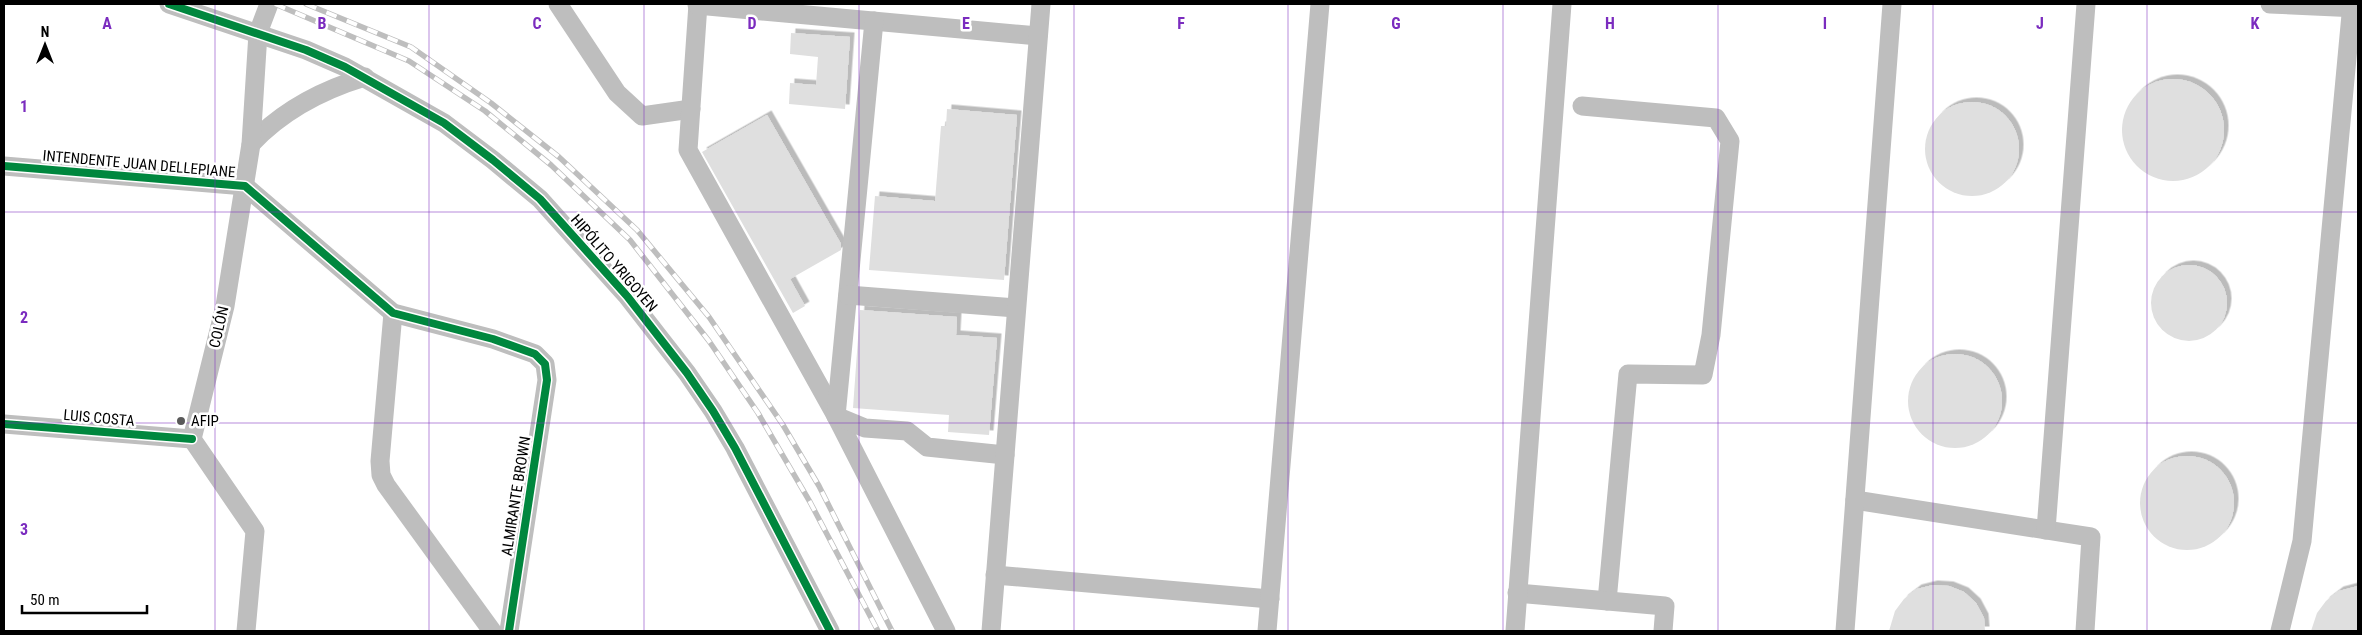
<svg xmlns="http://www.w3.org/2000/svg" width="2362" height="635" font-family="'Roboto Condensed',sans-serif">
  <defs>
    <filter id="shadow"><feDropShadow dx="4.5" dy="-4.5" stdDeviation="0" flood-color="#0004"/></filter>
  </defs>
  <rect width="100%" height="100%" fill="#fff"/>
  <g fill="#dfdfdf" filter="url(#shadow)">
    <polygon points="791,33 850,37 845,109 789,104 790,83 816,85 818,57 790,54"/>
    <circle cx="2173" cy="130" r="51"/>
    <circle cx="1972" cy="149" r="47"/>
    <polygon points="947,109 1017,115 1004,280 869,270 875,196 935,201 941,126 946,126"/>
    <polygon points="767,115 841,244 841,250 790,279 805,306 793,313 702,152"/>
    <circle cx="2189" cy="303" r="38"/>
    <polygon points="860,310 957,317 956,335 997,338 989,435 948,432 949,415 853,408"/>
    <circle cx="1955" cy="401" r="47"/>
    <circle cx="2187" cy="503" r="47"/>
    <polygon points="1933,585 1949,586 1964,592 1976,603 1984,618 1985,631 1889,631 1895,611 1904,599 1917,589"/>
    <polygon points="2358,586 2358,631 2311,631 2317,613 2326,601 2339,591"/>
  </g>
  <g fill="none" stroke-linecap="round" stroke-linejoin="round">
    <g stroke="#bebebe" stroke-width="19">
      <polyline points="169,4 306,50 345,67 444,123 493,160 540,199 627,296 687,373 713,411 735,448 830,631"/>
      <polyline points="558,4 617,93 642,116 691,109"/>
      <polyline points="698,4 688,150 836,416 946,631"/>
      <polyline points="2270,4 2358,8"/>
      <polyline points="697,5 1038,36"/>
      <polyline points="874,21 836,416 865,428 907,431 927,447 1005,455"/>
      <polyline points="1582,106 1716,118 1730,141 1711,335 1703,375 1628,374 1607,601"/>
      <path d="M251 144C282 111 322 90 365 77"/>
      <polyline points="4,166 245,186 393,313 493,339 535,354 545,364 547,380 509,631"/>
      <polyline points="848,295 1016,308"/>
      <polyline points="393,313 380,461 381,475 386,485 492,631"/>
      <polyline points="4,424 192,439"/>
      <polyline points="1855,500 2091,537 2085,631"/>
      <polyline points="2046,530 2086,4"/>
      <polyline points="995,575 1270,599"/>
      <polyline points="1517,593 1665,606 1663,631"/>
      <polyline points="246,631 255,531 192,439 225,306 251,144 258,33 269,4"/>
      <polyline points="991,631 1041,4"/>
      <polyline points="1267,631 1320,4"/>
      <polyline points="1515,631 1562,4"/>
      <polyline points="1845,631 1892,4"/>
      <polyline points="2280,631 2302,541 2352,4"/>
    </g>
    <defs>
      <g id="rail">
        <polyline points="275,4 409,61 485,111 551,165 630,240 709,341 758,413 810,502 878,631"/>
        <polyline points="306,4 411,47 491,103 559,157 637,230 709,317 783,425 819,486 892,631"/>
      </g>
    </defs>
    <use href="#rail" stroke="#bebebe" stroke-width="5.5"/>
    <use href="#rail" stroke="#fff" stroke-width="4" stroke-dasharray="11" stroke-linecap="butt"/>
    <defs>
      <g id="cycleway">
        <polyline points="169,4 306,50 345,67 444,123 493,160 540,199 627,296 687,373 713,411 735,448 830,631"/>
        <polyline points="4,166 245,186 393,313 493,339 535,354 545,364 547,380 509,631"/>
        <polyline points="4,424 192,439"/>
      </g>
    </defs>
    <use href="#cycleway" stroke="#fff" stroke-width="11"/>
    <use href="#cycleway" stroke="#00873e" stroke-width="8"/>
  </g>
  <path fill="none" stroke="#7b2cbf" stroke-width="1" stroke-opacity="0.55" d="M215 4V631M429 4V631M644 4V631M859 4V631M1074 4V631M1288 4V631M1503 4V631M1718 4V631M1933 4V631M2147 4V631M4 212H2358M4 423H2358"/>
  <circle fill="#595959" stroke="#fff" stroke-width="2" cx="181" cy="421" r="5"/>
  <g text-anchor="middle" stroke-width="5" stroke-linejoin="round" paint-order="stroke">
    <g font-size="15" fill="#000" stroke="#fff">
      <text transform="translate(139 164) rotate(5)" y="5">INTENDENTE JUAN DELLEPIANE</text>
      <text transform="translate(614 263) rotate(49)" y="5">HIPÓLITO YRIGOYEN</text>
      <text transform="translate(219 327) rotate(-77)" y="5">COLÓN</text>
      <text transform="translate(99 418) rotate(5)" y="5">LUIS COSTA</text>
      <text transform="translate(516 496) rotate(-81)" y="5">ALMIRANTE BROWN</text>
    </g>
    <g font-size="15" fill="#000" stroke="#fff" text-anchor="start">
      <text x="191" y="426">AFIP</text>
    </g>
  </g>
  <g font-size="16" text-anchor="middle" font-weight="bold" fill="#7b2cbf" stroke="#fff" stroke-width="5" stroke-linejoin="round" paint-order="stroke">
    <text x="107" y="29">A</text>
    <text x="322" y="29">B</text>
    <text x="537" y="29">C</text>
    <text x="752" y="29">D</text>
    <text x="966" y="29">E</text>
    <text x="1181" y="29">F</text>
    <text x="1396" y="29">G</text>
    <text x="1610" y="29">H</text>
    <text x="1825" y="29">I</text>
    <text x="2040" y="29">J</text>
    <text x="2255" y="29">K</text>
    <text x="24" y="112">1</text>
    <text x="24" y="323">2</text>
    <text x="24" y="535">3</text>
  </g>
  <rect width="2362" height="635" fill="none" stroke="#000000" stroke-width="10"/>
  <g transform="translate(45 45)" stroke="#ffffff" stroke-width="4" paint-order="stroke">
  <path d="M0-4L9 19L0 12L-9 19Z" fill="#000000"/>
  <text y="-8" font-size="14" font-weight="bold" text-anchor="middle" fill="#000000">N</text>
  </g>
  <path d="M22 605v8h125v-8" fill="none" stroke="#000000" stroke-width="2.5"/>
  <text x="30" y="605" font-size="15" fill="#000000" stroke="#ffffff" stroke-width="4" paint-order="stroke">50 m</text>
</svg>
